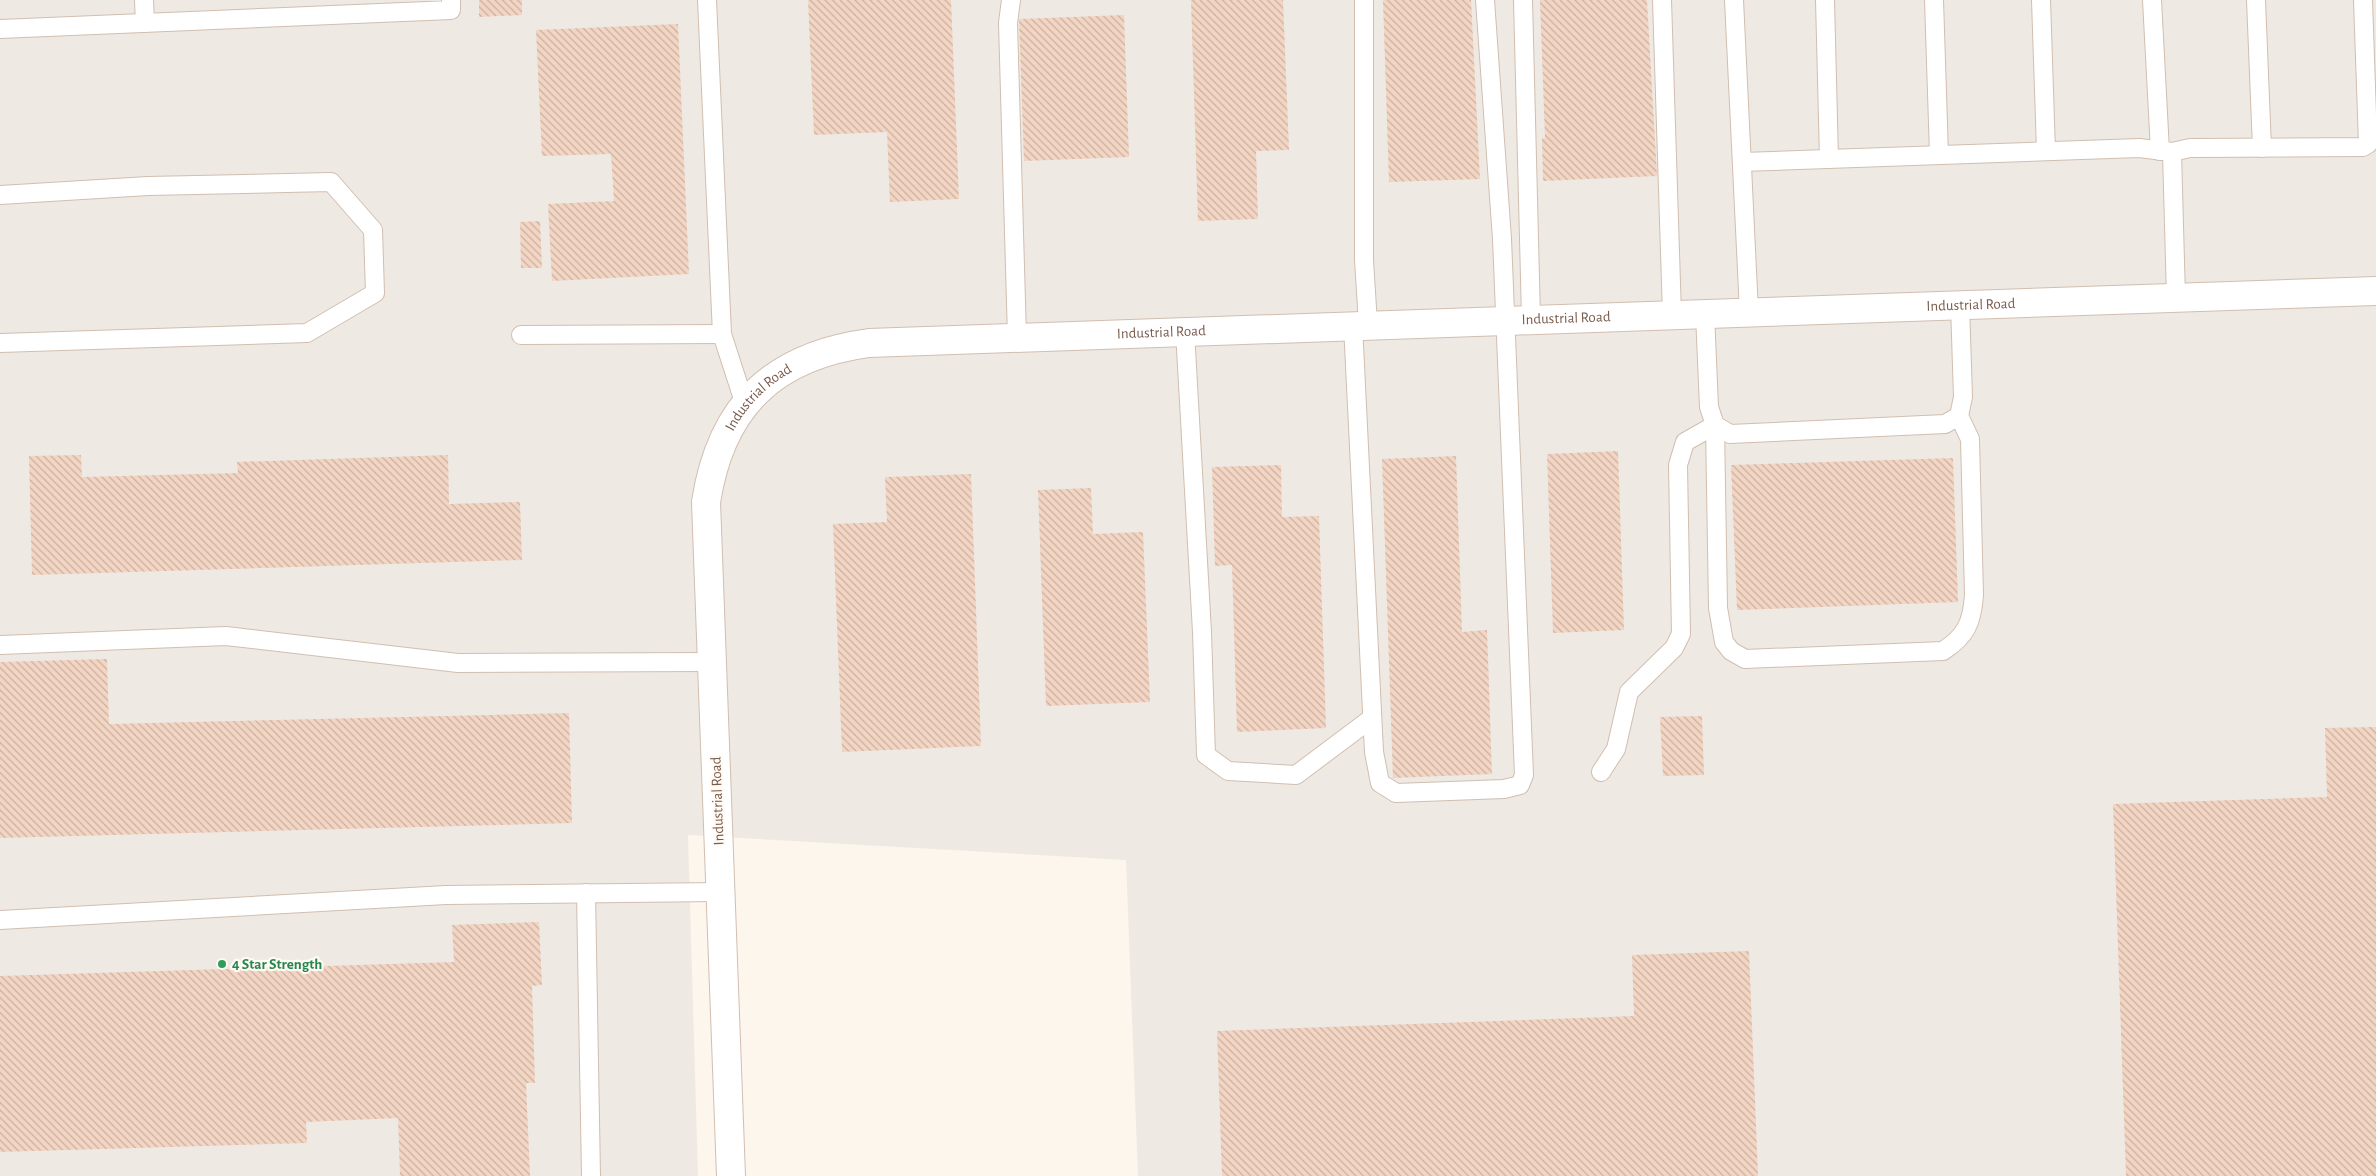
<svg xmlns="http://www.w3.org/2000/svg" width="2376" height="1176" font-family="'Alegreya Sans',sans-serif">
  <defs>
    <pattern id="building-back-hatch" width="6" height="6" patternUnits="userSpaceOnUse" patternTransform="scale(1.25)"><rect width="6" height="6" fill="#f3d5c3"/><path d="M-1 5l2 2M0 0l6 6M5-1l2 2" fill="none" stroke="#cab0a1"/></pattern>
  </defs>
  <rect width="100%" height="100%" fill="#fdf6ec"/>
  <polygon fill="#efe9e4" points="0,0 2376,0 2376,1176 1138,1176 1126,860 688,835 698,1176 0,1176"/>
  <g fill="url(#building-back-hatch)">
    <polygon points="479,0 522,0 522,15 479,17"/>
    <polygon points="808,0 951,0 959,199 890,202 887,132 814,135"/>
    <polygon points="1191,0 1283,0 1289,150 1256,151 1258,219 1198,221"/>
    <polygon points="1383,0 1471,0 1480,179 1389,182"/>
    <polygon points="1540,0 1647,0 1657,176 1543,181 1542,138 1545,138"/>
    <polygon points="1124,15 1129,157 1024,161 1019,19"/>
    <polygon points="678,24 689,274 552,281 548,204 614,201 611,154 542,156 536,30"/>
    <polygon points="540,221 542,268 521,268 520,222"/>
    <polygon points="1618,451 1624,630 1553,633 1547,454"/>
    <polygon points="81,455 82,477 238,473 237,462 448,455 449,504 520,502 522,560 32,575 29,456"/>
    <polygon points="1456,456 1462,632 1487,630 1492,774 1393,778 1382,459"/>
    <polygon points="1953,458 1958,602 1737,610 1731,465"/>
    <polygon points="1281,465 1282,517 1319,516 1326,728 1237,732 1232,565 1215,566 1212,467"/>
    <polygon points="971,474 981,746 842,752 833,524 887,522 885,477"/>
    <polygon points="1091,488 1093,534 1143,532 1150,702 1046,706 1038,490"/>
    <polygon points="107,659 109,724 569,713 572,823 0,838 0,662"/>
    <polygon points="1702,716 1704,775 1663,776 1660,717"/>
    <polygon points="2376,727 2376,1176 2126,1176 2113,804 2327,797 2325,728"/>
    <polygon points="539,922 542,985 532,986 535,1083 526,1083 530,1176 400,1176 398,1118 306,1122 307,1143 0,1152 0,976 454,962 452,925"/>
    <polygon points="1749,951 1758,1176 1222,1176 1217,1031 1634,1016 1632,955"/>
  </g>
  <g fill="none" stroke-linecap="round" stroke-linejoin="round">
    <defs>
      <g id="lane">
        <polyline points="144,0 145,23"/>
        <polyline points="707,0 722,334 745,405"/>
        <polyline points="1011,0 1008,23 1017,337"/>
        <polyline points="1364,0 1364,260 1368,324"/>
        <polyline points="1523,0 1531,318"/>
        <polyline points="1662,0 1672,315"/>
        <polyline points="1734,0 1749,312"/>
        <polyline points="1825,0 1829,159"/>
        <polyline points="1934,0 1939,155"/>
        <polyline points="2041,0 2046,151"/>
        <polyline points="2152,0 2160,151"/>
        <polyline points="2256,0 2262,148"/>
        <polyline points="0,29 451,10 451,0"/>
        <polyline points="1742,162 2139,148 2172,152"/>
        <polyline points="0,195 148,186 331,182 373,230 375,293 307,333 0,343"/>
        <polyline points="2176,298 2172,152 2190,148 2363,147 2368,144 2363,0"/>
        <polyline points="1705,314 1709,407 1715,425 1730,434 1945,424 1959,416 1963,397 1960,305"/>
        <polyline points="1353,325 1374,752 1380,783 1396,793 1504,789 1520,785 1524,775 1502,239 1485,0"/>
        <polyline points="1185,331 1202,632 1206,755 1228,771 1296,775 1372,718"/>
        <polyline points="521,335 722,334"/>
        <polyline points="0,645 226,636 458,663 712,662"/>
        <path d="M1601 772 1616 749 1629 692 1674 648 1681 634 1678 465 1685 442 1715 425 1718 608 1724 642 1731 651 1745 659 1943 651C1966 636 1972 623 1974 595L1970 439 1959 416"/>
        <polyline points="586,893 591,1176"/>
        <polyline points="0,920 446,895 720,892"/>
      </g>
      <g id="street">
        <path id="s1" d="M731 1176 706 502C721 406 773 356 869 343 1372 323 1874 308 2376 291"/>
      </g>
    </defs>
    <use href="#lane" stroke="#d1beb0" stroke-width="20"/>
    <use href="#street" stroke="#d1beb0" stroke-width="30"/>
    <use href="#lane" stroke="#fff" stroke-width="18"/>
    <use href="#street" stroke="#fff" stroke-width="28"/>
  </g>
  <circle fill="#2e9e5b" stroke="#fffaf3" stroke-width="2" cx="222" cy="964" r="5"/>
  <g text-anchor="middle" stroke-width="4.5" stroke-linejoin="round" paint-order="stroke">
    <g font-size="15" fill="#7a5c4d" stroke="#fffaf3">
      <text dy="5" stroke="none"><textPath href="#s1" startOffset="2025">Industrial Road</textPath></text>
      <text dy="5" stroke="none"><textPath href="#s1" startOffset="1620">Industrial Road</textPath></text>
      <text dy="5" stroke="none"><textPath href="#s1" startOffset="1215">Industrial Road</textPath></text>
      <text dy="5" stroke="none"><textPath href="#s1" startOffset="795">Industrial Road</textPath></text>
      <text transform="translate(717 801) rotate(-92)" y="5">Industrial Road</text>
    </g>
    <g font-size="15" font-weight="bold" fill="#27864d" stroke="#fffaf3" text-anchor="start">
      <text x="232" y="969">4 Star Strength</text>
    </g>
  </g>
</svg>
